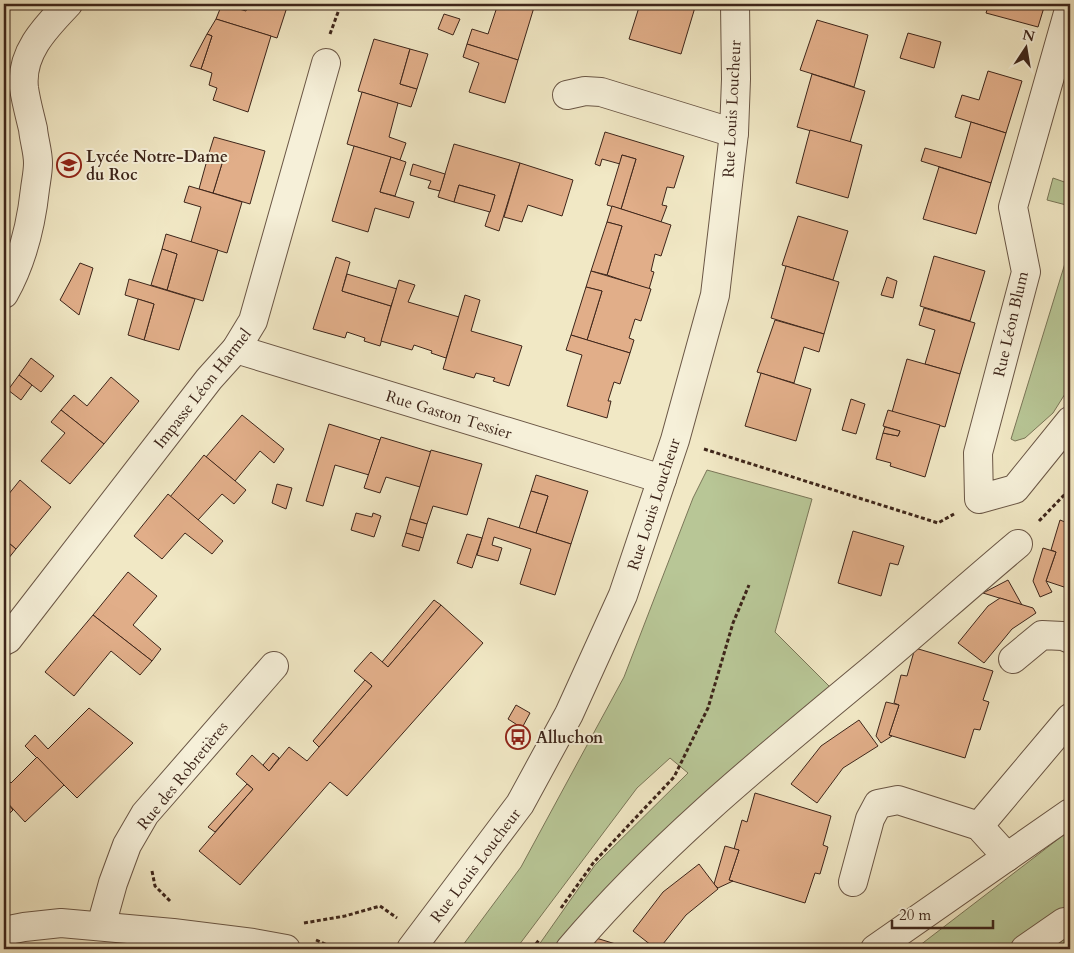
<svg xmlns="http://www.w3.org/2000/svg" width="1074" height="953" font-family="Cardo,serif">
  <rect width="100%" height="100%" fill="#f1e8c5"/>
  <filter id="stains"><feTurbulence type="fractalNoise" baseFrequency=".004" numOctaves="4"/><feColorMatrix values="0 0 0 0 .2 0 0 0 0 .09 0 0 0 0 .02 0 0 0 .5 -.17"/></filter>
  <radialGradient id="worn" r=".72"><stop offset=".6" stop-color="#630" stop-opacity="0"/><stop offset="1" stop-color="#630" stop-opacity=".3"/></radialGradient>
  <g fill="#b8c696" stroke="#7a7658">
    <polygon points="1053,178 1070,184 1070,206 1047,200"/>
    <polygon points="1070,247 1070,386 1053,413 1025,438 1015,441 1011,439"/>
    <polygon points="707,470 812,499 775,632 830,687 688,808 612,883 553,949 536,949 595,865 688,773 670,758 637,788 516,949 460,949 521,867 624,677 693,498"/>
    <polygon points="1070,830 1070,949 915,949"/>
  </g>
  <g fill="#e1ae89" stroke="#3d251a">
    <polygon points="222,4 246,11 248,4 288,4 277,38 216,19"/>
    <polygon points="498,4 535,4 518,60 467,44 472,29 488,34"/>
    <polygon points="640,4 696,4 681,54 629,39"/>
    <polygon points="989,4 1045,4 1038,27 986,13"/>
    <polygon points="444,14 460,19 453,35 438,29"/>
    <polygon points="216,19 271,36 248,112 213,100 217,88 209,85 212,73 201,69 212,36 207,34"/>
    <polygon points="817,20 868,35 854,87 800,70"/>
    <polygon points="908,33 941,42 934,68 900,58"/>
    <polygon points="207,34 212,36 201,69 190,66"/>
    <polygon points="374,39 410,49 400,84 417,89 411,107 358,91"/>
    <polygon points="467,44 518,60 505,103 469,92 479,63 463,57"/>
    <polygon points="410,49 428,54 417,89 400,84"/>
    <polygon points="988,71 1022,81 1006,133 955,117 962,95 979,100"/>
    <polygon points="812,74 865,91 850,142 797,127"/>
    <polygon points="362,92 398,103 389,137 406,143 400,160 347,144"/>
    <polygon points="971,122 1006,133 991,183 921,161 925,148 961,158"/>
    <polygon points="810,130 862,145 848,198 796,183"/>
    <polygon points="605,132 684,156 674,188 667,187 662,205 667,206 661,222 621,209 636,159 622,155 620,164 602,159 600,166 595,164"/>
    <polygon points="214,137 265,151 250,204 213,193 224,157 209,153"/>
    <polygon points="454,144 520,163 499,231 485,226 495,195 459,185 454,202 438,197"/>
    <polygon points="354,146 391,157 380,192 414,202 409,218 375,208 368,232 332,221"/>
    <polygon points="209,153 224,157 213,193 199,189"/>
    <polygon points="622,155 636,159 621,209 607,205"/>
    <polygon points="391,157 406,162 395,196 380,192"/>
    <polygon points="520,163 573,180 562,216 528,205 522,222 504,217"/>
    <polygon points="413,164 445,174 440,191 428,188 431,181 410,175"/>
    <polygon points="939,167 991,183 976,234 923,219"/>
    <polygon points="459,185 495,195 490,212 454,202"/>
    <polygon points="189,186 242,202 227,253 191,242 201,207 184,202"/>
    <polygon points="612,206 671,225 661,256 655,254 651,271 654,272 649,289 607,275 622,226 607,222"/>
    <polygon points="798,216 848,231 833,280 782,265"/>
    <polygon points="607,222 622,226 607,275 591,271"/>
    <polygon points="166,234 218,250 203,301 167,290 177,254 162,249"/>
    <polygon points="162,249 177,254 167,290 151,285"/>
    <polygon points="934,256 985,271 970,321 920,306"/>
    <polygon points="336,257 350,262 342,291 391,306 380,346 364,341 365,338 347,332 345,338 313,329"/>
    <polygon points="80,263 93,268 79,315 60,300"/>
    <polygon points="786,266 839,282 824,334 771,318"/>
    <polygon points="591,271 651,289 641,321 635,319 629,338 634,340 630,353 587,340 602,291 586,287"/>
    <polygon points="347,274 397,289 391,306 342,291"/>
    <polygon points="887,277 897,281 893,298 881,295"/>
    <polygon points="129,279 195,299 179,350 144,340 154,304 125,295"/>
    <polygon points="399,280 415,285 408,302 459,317 446,358 431,353 432,351 414,345 412,350 381,341"/>
    <polygon points="586,287 602,291 587,340 571,335"/>
    <polygon points="465,295 480,300 471,331 522,346 509,386 493,381 495,378 476,373 474,378 443,369"/>
    <polygon points="138,299 154,304 144,340 128,335"/>
    <polygon points="924,308 975,323 960,374 925,364 935,330 919,325"/>
    <polygon points="775,320 824,334 819,352 804,347 794,383 757,372"/>
    <polygon points="571,335 630,353 620,384 614,382 608,401 611,401 607,418 567,406 582,355 566,350"/>
    <polygon points="31,358 54,376 41,392 19,375"/>
    <polygon points="907,359 960,374 945,427 892,412"/>
    <polygon points="761,373 811,389 796,441 745,426"/>
    <polygon points="19,375 32,385 21,400 8,390"/>
    <polygon points="111,377 139,401 104,444 61,410 74,395 87,406"/>
    <polygon points="851,399 865,404 856,434 842,430"/>
    <polygon points="61,410 104,444 70,484 41,461 65,433 51,422"/>
    <polygon points="888,410 940,425 925,477 890,466 891,463 876,459 883,433 898,436 900,431 883,426"/>
    <polygon points="242,415 284,449 274,463 260,451 235,481 206,457"/>
    <polygon points="329,424 380,440 369,475 335,465 323,506 306,501"/>
    <polygon points="885,427 900,431 898,436 883,433"/>
    <polygon points="381,437 431,452 420,487 386,477 380,493 364,488"/>
    <polygon points="431,450 482,464 467,515 433,506 427,524 410,519"/>
    <polygon points="204,455 246,490 234,504 222,494 198,520 170,497"/>
    <polygon points="536,475 588,491 571,544 536,533 548,496 531,491"/>
    <polygon points="20,480 51,507 16,549 4,539 4,500"/>
    <polygon points="277,484 292,488 286,509 272,503"/>
    <polygon points="531,491 548,496 536,533 519,528"/>
    <polygon points="168,494 223,541 212,554 185,533 162,559 134,536"/>
    <polygon points="1070,506 1070,589 1046,581 1056,552 1051,550 1060,520 1065,522"/>
    <polygon points="356,513 372,517 373,513 381,516 374,537 351,530"/>
    <polygon points="488,518 571,544 555,595 520,584 531,549 494,537 492,545 502,548 498,561 477,555"/>
    <polygon points="410,519 427,524 423,538 406,533"/>
    <polygon points="853,531 904,546 898,565 890,563 881,596 838,583"/>
    <polygon points="406,533 423,538 419,551 402,546"/>
    <polygon points="467,534 482,538 472,568 457,563"/>
    <polygon points="4,539 16,549 4,564"/>
    <polygon points="1043,548 1056,552 1046,581 1052,592 1040,597 1033,581"/>
    <polygon points="128,572 157,596 133,625 161,649 152,661 93,615"/>
    <polygon points="1008,580 1022,605 983,593"/>
    <polygon points="1000,598 1033,608 1036,613 1012,629 984,663 958,643 988,606"/>
    <polygon points="434,600 441,605 388,667 382,662"/>
    <polygon points="441,605 483,643 347,796 330,782 240,885 199,851 253,789 236,774 252,755 269,771 289,747 307,761 372,686 354,671 371,652 388,667"/>
    <polygon points="93,615 152,661 140,675 111,651 74,696 45,672"/>
    <polygon points="915,648 993,671 983,700 989,702 980,730 974,729 965,758 889,735 899,705 894,703 901,675 907,676"/>
    <polygon points="365,680 372,686 319,747 313,741"/>
    <polygon points="886,702 899,705 889,735 892,736 881,743 876,736"/>
    <polygon points="516,705 530,713 522,728 508,719"/>
    <polygon points="89,708 133,743 77,798 25,746 35,735 48,749"/>
    <polygon points="859,720 878,746 843,768 817,803 791,784 821,746"/>
    <polygon points="273,753 279,758 269,771 263,765"/>
    <polygon points="37,757 64,785 25,822 4,799 4,776 11,783"/>
    <polygon points="247,784 253,789 215,832 208,827"/>
    <polygon points="755,793 831,816 823,845 828,847 820,874 815,873 805,903 729,880 739,850 734,849 742,820 747,822"/>
    <polygon points="4,799 13,810 4,819"/>
    <polygon points="725,846 739,850 729,880 733,881 718,888 714,884"/>
    <polygon points="699,864 718,889 686,915 659,949 656,949 633,931 663,892"/>
    <polygon points="596,938 632,949 593,949"/>
  </g>
  <g fill="none" stroke-linecap="round" stroke-linejoin="round">
    <defs>
      <g id="minor">
        <polyline points="1070,6 1013,207 1026,272 978,453 979,499 1015,489 1070,421"/>
        <polyline points="567,95 585,91 601,92 734,133"/>
        <path d="M4 294C22 262 31 226 35 189 36 181 38 172 38 163 38 152 34 140 33 129 30 116 26 102 24 88 20 53 46 27 68 4"/>
        <polyline points="236,349 662,479"/>
        <polyline points="4,641 8,639 209,379 236,349 253,321 326,63"/>
        <polyline points="1013,659 1042,635 1063,636 1070,639"/>
        <polyline points="979,826 1070,718"/>
        <polyline points="853,882 870,819 878,804 898,800 979,826 1007,857"/>
        <polyline points="101,926 113,883 127,845 145,814 274,666"/>
        <polyline points="4,931 24,927 61,923 173,933 253,943 286,949"/>
        <polyline points="411,949 520,804 569,714 623,595 675,440 715,295 734,133 736,79 735,4"/>
        <path d="M570 949C658 845 764 759 869 672 919 630 968 586 1018 544"/>
        <polyline points="875,949 1070,813"/>
        <polyline points="1025,949 1064,922"/>
      </g>
    </defs>
    <use href="#minor" stroke="#6a5645" stroke-width="30"/>
    <g stroke="#3d251a" stroke-width="3" stroke-dasharray="4 2.5" stroke-linecap="butt">
      <polyline points="330,34 341,4"/>
      <polyline points="704,449 938,523 954,514"/>
      <polyline points="1039,521 1070,489"/>
      <polyline points="152,871 155,886 170,901"/>
      <polyline points="561,908 594,862 674,777 708,708 733,623 749,585"/>
      <polyline points="304,923 345,916 380,906 397,918"/>
      <polyline points="316,940 336,949"/>
      <polyline points="373,949 379,946"/>
      <polyline points="532,949 539,940"/>
    </g>
    <use href="#minor" stroke="#f6f0d9" stroke-width="28"/>
  </g>
  <defs>
    <symbol id="school-ring" viewBox="-11 -11 22 22"><circle r="9.5" fill="#f6f0d9" stroke="#8f2418" stroke-width="1.5"/><path d="M0-5L7-2L0 1L-7-2ZM-4 1L0 2.5L4 1V4Q0 6-4 4Z" fill="#8f2418"/></symbol>
    <symbol id="bus-ring" viewBox="-11 -11 22 22"><circle r="9.5" fill="#f6f0d9" stroke="#8f2418" stroke-width="1.5"/><path d="M-5-6H5V4H4V6H2V4H-2V6H-4V4H-5ZM-3.5-4V0h7V-4ZM-3.5 1.2v1.5H-2V1.2ZM2 1.2v1.5H3.5V1.2Z" fill="#8f2418"/></symbol>
  </defs>
  <g fill-rule="evenodd">
    <use href="#school-ring" x="55" y="151" width="28" height="28"/>
    <use href="#bus-ring" x="504" y="723" width="28" height="28"/>
  </g>
  <g text-anchor="middle" stroke-width="4" stroke-linejoin="round" paint-order="stroke">
    <g font-size="16" fill="#3d251a" stroke="#f6f0d9">
      <text transform="translate(731 109) rotate(-87)" y="6">Rue Louis Loucheur</text>
      <text transform="translate(1010 324) rotate(-77)" y="6">Rue Léon Blum</text>
      <text transform="translate(202 388) rotate(-52)" y="6">Impasse Léon Harmel</text>
      <text transform="translate(449 414) rotate(17)" y="6">Rue Gaston Tessier</text>
      <text transform="translate(653 504) rotate(-72)" y="6">Rue Louis Loucheur</text>
      <text transform="translate(182 775) rotate(-51)" y="6">Rue des Robretières</text>
      <text transform="translate(475 865) rotate(-53)" y="6">Rue Louis Loucheur</text>
    </g>
    <g font-size="16" font-weight="bold" fill="#3d251a" stroke="#f6f0d9" text-anchor="start">
      <text x="86" y="162">Lycée Notre-Dame<tspan x="86" dy="18">du Roc</tspan></text>
      <text x="536" y="743">Alluchon</text>
    </g>
  </g>
  <rect width="1074" height="953" fill="none" stroke="#f1e8c5" stroke-width="20"/>
  <rect x="5" y="5" width="1064" height="943" fill="none" stroke="#3d251a" stroke-width="2.5"/>
  <rect x="10" y="10" width="1054" height="933" fill="none" stroke="#3d251a"/>
  <g transform="translate(1026 48) rotate(12)" stroke="#f6f0d9" stroke-width="4" paint-order="stroke">
  <path d="M0-4L9 19L0 12L-9 19Z" fill="#3d251a"/>
  <text y="-8" font-size="14" font-weight="bold" text-anchor="middle" fill="#3d251a">N</text>
  </g>
  <path d="M892 920v8h101v-8" fill="none" stroke="#3d251a" stroke-width="2.5"/>
  <text x="899" y="920" font-size="15" fill="#3d251a" stroke="#f6f0d9" stroke-width="4" paint-order="stroke">20 m</text>
  <rect width="100%" height="100%" filter="url(#stains)"/>
  <rect width="100%" height="100%" fill="url(#worn)"/>
</svg>
